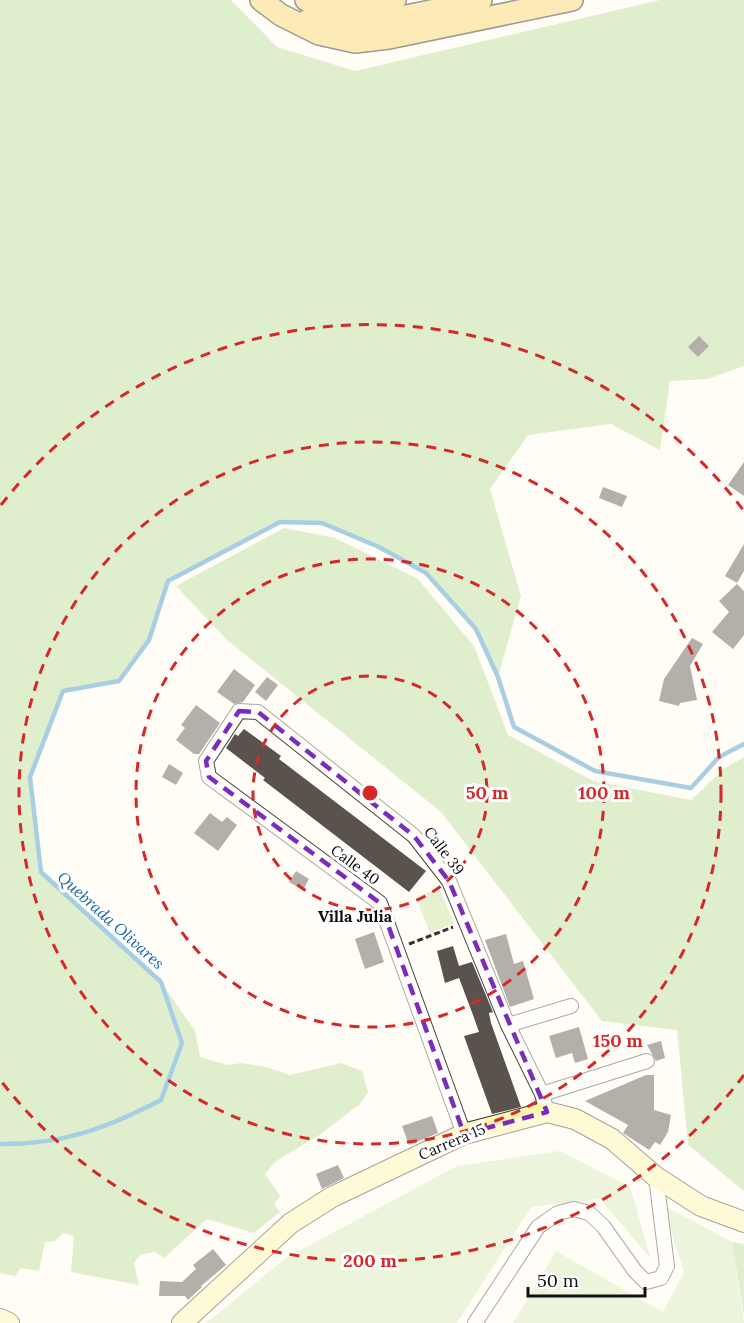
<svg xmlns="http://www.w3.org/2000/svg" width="744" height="1323" font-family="Lora,serif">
  <rect width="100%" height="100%" fill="#fffdf5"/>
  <g fill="#d5ebbd">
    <polygon points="560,1151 630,1187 651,1259 600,1199 531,1207 457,1323 206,1323 286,1258 457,1166"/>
    <polygon points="663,1205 732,1242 744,1323 513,1323 556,1251 663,1312 684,1272"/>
  </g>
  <g fill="#b9dc9c">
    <polygon points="0,0 231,0 277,47 355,71 660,0 744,0 744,366 708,379 670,381 660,450 611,424 528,435 490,489 521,596 498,677 476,629 426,573 379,547 322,523 280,522 168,581 149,640 119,681 63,691 30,777 41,872 161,982 195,1031 200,1057 227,1065 242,1063 266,1067 290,1075 341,1063 362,1071 368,1092 360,1104 318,1136 276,1161 265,1174 280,1196 274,1204 280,1212 254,1233 207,1219 164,1258 155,1252 140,1255 134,1263 139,1285 71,1272 74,1236 63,1233 55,1241 45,1242 39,1271 21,1268 15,1276 0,1273"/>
    <polygon points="284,528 335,538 418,579 474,646 508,735 593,781 691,800 725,768 744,757 744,1191 688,1145 677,1030 602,1021 441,812 227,640 176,586"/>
    <polygon points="732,1242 744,1244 744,1316"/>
  </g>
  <polygon fill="#e6f2cf" points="439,888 454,923 430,933 416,897"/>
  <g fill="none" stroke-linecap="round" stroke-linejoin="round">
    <path stroke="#3f96cf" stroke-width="4.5" d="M0 1144C62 1145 107 1128 161 1100L182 1043 161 982 41 872 30 777 63 691 119 681 149 640 168 581 280 522 322 523 379 547 426 573 476 629 498 677 514 727 595 771 691 788 719 757 744 744"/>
  </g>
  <g fill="#5a524d">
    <polygon points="699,336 709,346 698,357 688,347"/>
    <polygon points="744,462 744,496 728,485"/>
    <polygon points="603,487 627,496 622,507 599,498"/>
    <polygon points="744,544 744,571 737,583 725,576"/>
    <polygon points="737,584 744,591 744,635 733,649 712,632 729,612 719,601"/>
    <polygon points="692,638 703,644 690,666 697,700 680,703 679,706 659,701 664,679"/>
    <polygon points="234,669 255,685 243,702 234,704 217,692"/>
    <polygon points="267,677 278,685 266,701 255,692"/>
    <polygon points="196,705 220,723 199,754 194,754 176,740 185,728 181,725"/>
    <polygon points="244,729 281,756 279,759 426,871 409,892 263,780 265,778 226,748 235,734 238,736"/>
    <polygon points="169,764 183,773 176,785 162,777"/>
    <polygon points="210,813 222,822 227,817 237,825 218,851 194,833"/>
    <polygon points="296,871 309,879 303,890 289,882"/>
    <polygon points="374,932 384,962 365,969 355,939"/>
    <polygon points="506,934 514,964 523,961 534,999 510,1007 485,940"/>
    <polygon points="453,946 459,966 472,962 493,1012 489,1013 491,1023 521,1107 492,1114 464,1036 479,1032 473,1015 459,978 445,983 437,951"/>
    <polygon points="579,1027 588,1059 575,1063 572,1053 556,1058 549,1036"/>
    <polygon points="661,1041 665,1058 656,1061 647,1045"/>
    <polygon points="646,1075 654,1075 654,1110 671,1115 668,1132 660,1145 655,1142 649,1150 623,1133 628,1125 585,1101"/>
    <polygon points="432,1116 438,1133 409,1145 402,1126"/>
    <polygon points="338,1165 344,1178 322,1189 316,1174"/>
    <polygon points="213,1249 226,1265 201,1286 202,1287 188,1300 185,1296 159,1296 160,1281 182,1282 196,1269 193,1265"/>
  </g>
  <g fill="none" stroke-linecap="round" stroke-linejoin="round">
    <defs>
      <g id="minor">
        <polyline points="508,1025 571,1006"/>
        <polyline points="542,1094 647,1061"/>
        <polyline points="464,1134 380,903 209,777 206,761 239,711 258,712 414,836 449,881 508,1025 542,1094 547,1112"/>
        <polyline points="475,1323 538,1227 558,1213 574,1209 589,1213 603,1226 635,1271 646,1282 661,1278 667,1266 656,1177"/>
      </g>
      <g id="secondary">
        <polyline points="0,1319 9,1323"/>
        <polyline points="182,1323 291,1223 332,1197 464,1134 547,1112 575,1119 612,1139 656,1177 701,1206 744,1222"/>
      </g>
      <g id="primary">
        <polyline points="261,0 281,15 319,34 355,42 389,38 572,0"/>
        <path d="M306 0C335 13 365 7 395 0"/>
        <path d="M308 20C367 29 424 12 481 0"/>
      </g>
    </defs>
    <use href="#minor" stroke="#444" stroke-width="16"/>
    <use href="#secondary" stroke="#333" stroke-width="22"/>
    <use href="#primary" stroke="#222" stroke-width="24"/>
    <polyline stroke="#333" stroke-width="3" stroke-dasharray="6 3" stroke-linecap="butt" points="409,944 453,927"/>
    <use href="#minor" stroke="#fff" stroke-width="14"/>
    <use href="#secondary" stroke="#fff6b0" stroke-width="20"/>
    <use href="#primary" stroke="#f9d66b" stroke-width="21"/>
  </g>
  <path d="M0 0H744V1323H0ZM239 711 258 712 414 836 449 881 547 1112 464 1134 380 903 209 777 206 761Z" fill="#fffdf5" fill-opacity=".55" fill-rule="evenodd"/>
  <path fill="none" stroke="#7b2cbf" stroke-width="4.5" stroke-dasharray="12 8" stroke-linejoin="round" d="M239 711 258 712 414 836 449 881 547 1112 464 1134 380 903 209 777 206 761Z"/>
  <g fill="none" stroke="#d62828" stroke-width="3" stroke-dasharray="10 8">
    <circle cx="370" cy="793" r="117"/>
    <circle cx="370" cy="793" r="234"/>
    <circle cx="370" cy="793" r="351"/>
    <path d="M744 1075A468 468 0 0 1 1 1081M1 505A468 468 0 0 1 744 511"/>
  </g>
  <g text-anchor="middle" stroke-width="6" stroke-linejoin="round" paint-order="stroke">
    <g font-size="15" fill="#111" stroke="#fff">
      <text transform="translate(444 851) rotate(53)" y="5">Calle 39</text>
      <text transform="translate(355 865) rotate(36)" y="5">Calle 40</text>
      <text transform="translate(452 1142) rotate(-23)" y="5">Carrera 15</text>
    </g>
    <g font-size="16" font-weight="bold" fill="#111" stroke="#fff">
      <text x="355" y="922">Villa Julia</text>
    </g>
    <g font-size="16" font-style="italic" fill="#1768a6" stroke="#fff">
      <text transform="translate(111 920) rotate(42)" y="6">Quebrada Olivares</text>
    </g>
  </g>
  <circle cx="370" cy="793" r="9" fill="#d62828" stroke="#fff" stroke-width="3"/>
  <g font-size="18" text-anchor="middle" font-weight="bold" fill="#d62828" stroke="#fff" stroke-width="6" stroke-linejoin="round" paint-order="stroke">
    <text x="487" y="799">50 m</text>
    <text x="604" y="799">100 m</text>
    <text x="618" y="1047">150 m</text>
    <text x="370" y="1267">200 m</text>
  </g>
  <path d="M528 1287v9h117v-9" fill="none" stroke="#111111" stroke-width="3"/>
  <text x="537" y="1287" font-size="18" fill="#111111" stroke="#ffffff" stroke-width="4.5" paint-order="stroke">50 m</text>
</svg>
